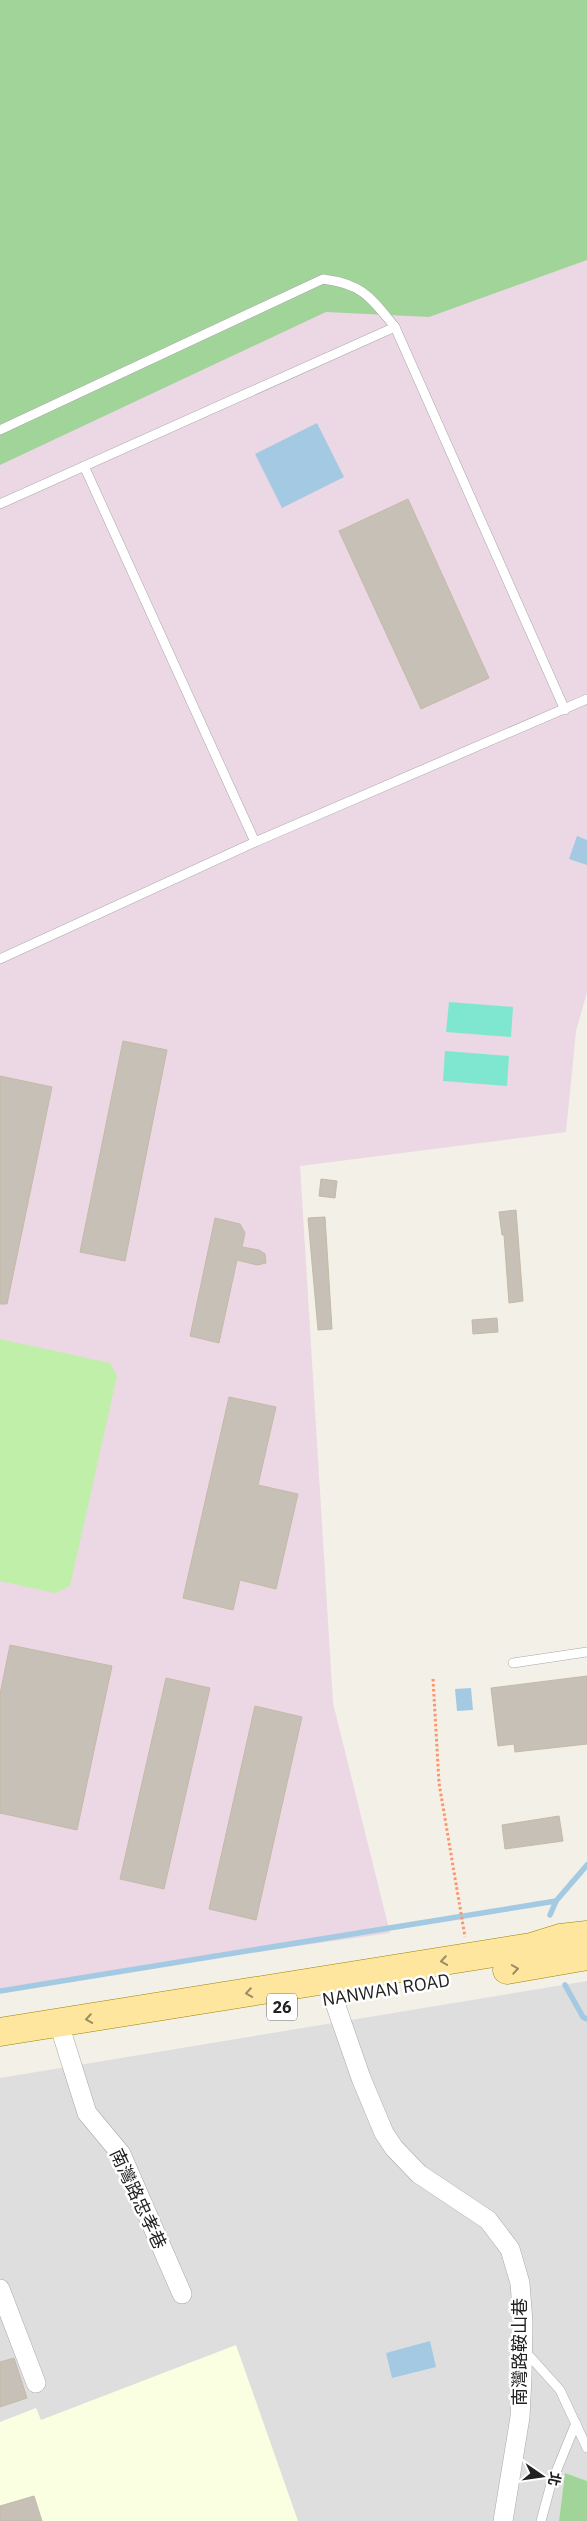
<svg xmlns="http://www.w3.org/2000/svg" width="587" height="2521" font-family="'IBM Plex Sans','Noto Sans TC',sans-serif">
  <rect width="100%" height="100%" fill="#f2f0e7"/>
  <polygon fill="#dfdede" points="587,1981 587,2481 565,2473 559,2521 0,2521 0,2078"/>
  <polygon fill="#ebd8e4" points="0,0 587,0 587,992 576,1031 566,1132 300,1166 333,1703 390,1933 0,1988"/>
  <polygon fill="#faffe2" points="236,2345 298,2521 0,2521 0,2422 36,2408 41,2420"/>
  <polygon fill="#c0efa9" points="0,1339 110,1363 117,1376 70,1586 55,1593 0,1581"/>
  <g fill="#a0d498">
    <polygon points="0,0 587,0 587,260 429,317 326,312 0,465"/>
    <polygon points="565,2473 587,2481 587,2521 559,2521"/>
  </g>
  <g fill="#7fe7d0">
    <polygon points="449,1002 513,1007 511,1037 446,1032"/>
    <polygon points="445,1051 509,1056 507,1086 443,1081"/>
  </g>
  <g fill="#a4cae3">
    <polygon points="317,423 344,477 282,508 255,454"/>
    <polygon points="577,836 587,840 587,865 569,859"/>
    <polygon points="471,1688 473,1710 457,1711 455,1689"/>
    <polygon points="430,2341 436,2367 392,2378 386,2353"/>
  </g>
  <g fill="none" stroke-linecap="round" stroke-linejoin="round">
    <g stroke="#a4cae3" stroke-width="5.5">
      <polyline points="550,1915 556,1901 587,1865"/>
      <polyline points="565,1985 583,2017 587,2019"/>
      <polyline points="0,1991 556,1901"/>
    </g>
  </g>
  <g fill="#c7c0b6" stroke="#c5b9a7">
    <polygon points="408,499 489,678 421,709 339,531"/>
    <polygon points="123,1041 167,1050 125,1261 80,1252"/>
    <polygon points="0,1076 52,1087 7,1304 0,1304"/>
    <polygon points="321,1179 337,1181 335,1198 319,1196"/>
    <polygon points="516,1210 523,1301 509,1303 504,1235 502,1235 499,1212"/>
    <polygon points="325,1217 332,1329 318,1330 308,1218"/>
    <polygon points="215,1218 240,1224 245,1233 242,1247 259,1250 265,1254 266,1263 257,1265 237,1260 219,1343 190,1336"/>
    <polygon points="497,1318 498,1332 473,1334 472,1320"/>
    <polygon points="229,1397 276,1407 258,1485 298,1494 276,1589 240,1580 233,1610 183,1598"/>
    <polygon points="10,1645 112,1666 77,1830 0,1813 0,1694"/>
    <polygon points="587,1676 587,1744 515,1752 514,1744 498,1746 491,1688"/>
    <polygon points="166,1678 210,1688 164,1889 120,1879"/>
    <polygon points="255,1706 302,1717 256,1920 209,1909"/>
    <polygon points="559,1816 563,1841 505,1849 502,1825"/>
    <polygon points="14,2358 27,2398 0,2407 0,2362"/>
    <polygon points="34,2496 42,2521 0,2521 0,2506"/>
  </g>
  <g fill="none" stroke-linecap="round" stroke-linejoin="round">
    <defs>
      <g id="lane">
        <path d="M0 430 323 279C363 284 371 298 395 327L565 710"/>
        <polyline points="84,466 255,842"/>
        <polyline points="0,504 395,327"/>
        <polyline points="0,959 255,842 587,699"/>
        <polyline points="513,1663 587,1652"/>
        <polyline points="524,2350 560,2390 587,2448"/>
        <polyline points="541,2521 551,2484 576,2423"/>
      </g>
      <g id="street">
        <polyline points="327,1980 361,2078 384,2133 394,2148 419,2174 488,2220 510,2249 520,2283 523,2323 522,2377 520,2417 503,2521"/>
        <polyline points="59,2024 87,2113 121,2154 182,2294"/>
        <polyline points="0,2289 36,2383"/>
      </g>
      <g id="primary">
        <polyline points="507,1970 587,1956"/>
        <polyline points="0,2032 531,1947 560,1938 587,1935"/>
      </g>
    </defs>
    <use href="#lane" stroke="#a8a8a8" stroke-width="10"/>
    <use href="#street" stroke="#a8a8a8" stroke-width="20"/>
    <use href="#primary" stroke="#9d8400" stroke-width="29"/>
    <polyline stroke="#ff936a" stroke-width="3" stroke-dasharray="2.5 2.5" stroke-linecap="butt" points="433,1679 439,1783 465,1937"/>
    <use href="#lane" stroke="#fff" stroke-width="9"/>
    <use href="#street" stroke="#fff" stroke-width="19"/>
    <use href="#primary" stroke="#ffe69e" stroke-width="28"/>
  </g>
  <defs><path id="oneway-chevron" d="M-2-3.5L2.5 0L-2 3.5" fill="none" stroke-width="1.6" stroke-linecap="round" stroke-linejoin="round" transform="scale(1.25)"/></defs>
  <g stroke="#9b8d66">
    <use href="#oneway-chevron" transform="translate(444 1961) rotate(171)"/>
    <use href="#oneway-chevron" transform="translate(515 1969) rotate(-9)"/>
    <use href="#oneway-chevron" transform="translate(249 1993) rotate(171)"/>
    <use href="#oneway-chevron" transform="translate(89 2019) rotate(171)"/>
  </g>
  <g text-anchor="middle" stroke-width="5" stroke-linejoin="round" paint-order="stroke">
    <rect fill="#fff" stroke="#646464" stroke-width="1" x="267" y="1993.5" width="30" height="27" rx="4"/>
    <g font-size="16" font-weight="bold" fill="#212121">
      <text x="282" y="2013">26</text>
    </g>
    <g font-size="18" fill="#212121" stroke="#fff">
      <text transform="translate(386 1990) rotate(-9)" y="6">NANWAN ROAD</text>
      <text transform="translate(138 2199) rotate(65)" y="6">南灣路忠孝巷</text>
      <text transform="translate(520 2352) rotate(-90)" y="6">南灣路鞍山巷</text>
    </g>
  </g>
  <g transform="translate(542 2476) rotate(103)" stroke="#ffffff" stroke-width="4" paint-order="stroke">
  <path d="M0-4L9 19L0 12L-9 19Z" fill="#212121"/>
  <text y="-8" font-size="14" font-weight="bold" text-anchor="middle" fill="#212121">北</text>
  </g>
</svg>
